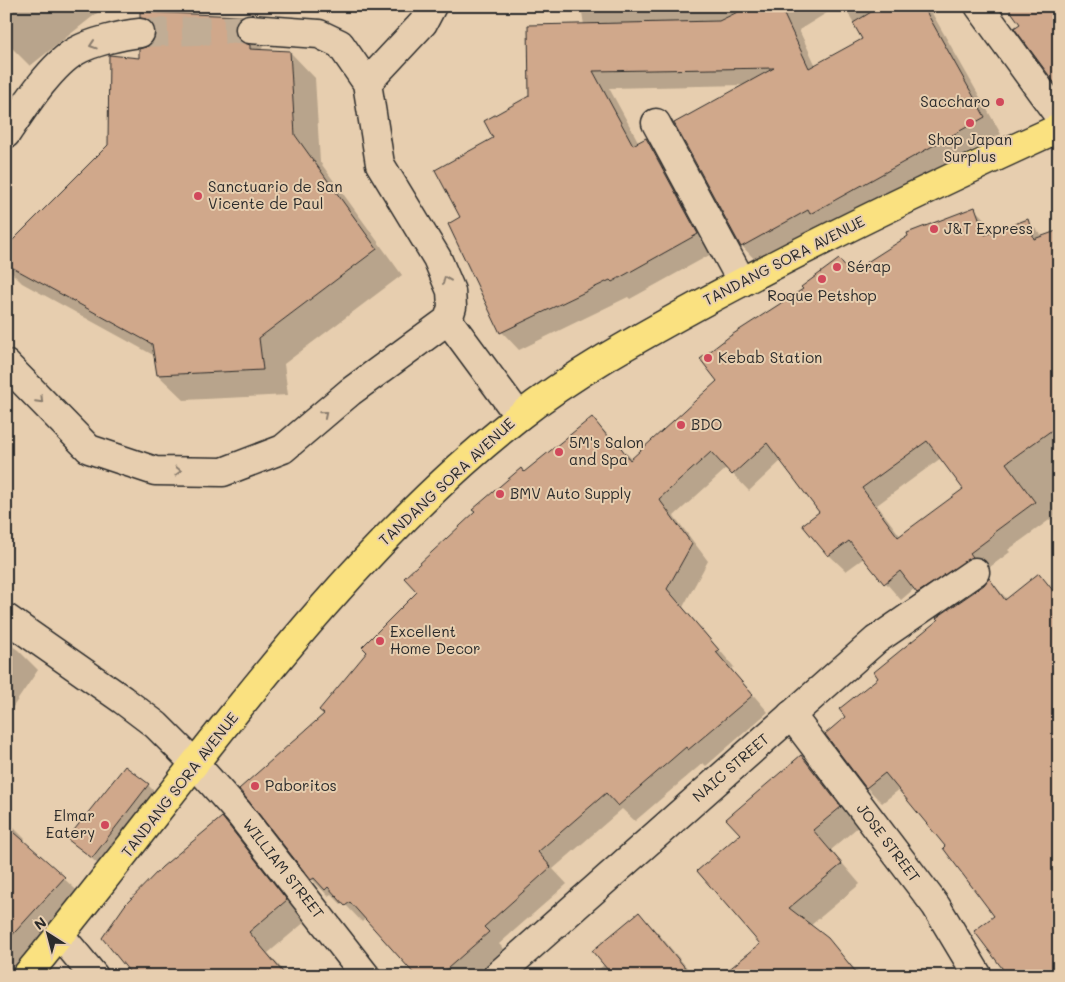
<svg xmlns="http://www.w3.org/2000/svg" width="1065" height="982" font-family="Mali,sans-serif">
  <rect width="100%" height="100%" fill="#e7ceaf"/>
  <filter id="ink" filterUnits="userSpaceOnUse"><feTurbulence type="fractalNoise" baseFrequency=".02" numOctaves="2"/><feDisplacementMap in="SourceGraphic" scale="10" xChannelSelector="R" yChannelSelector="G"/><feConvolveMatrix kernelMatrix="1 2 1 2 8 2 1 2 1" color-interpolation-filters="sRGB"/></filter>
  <g filter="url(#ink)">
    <g fill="#0003" fill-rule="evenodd">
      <polygon points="6,6 106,6 30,66 6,42"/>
      <polygon points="581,6 838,6 799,30 816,66 863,39 844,6 928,6 1001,134 828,230 759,264 742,246 675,123 744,85 609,88 639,143 646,139 663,156 715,252 630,299 628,297 519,350 502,332 449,224 462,218 495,139 530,97 584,25"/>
      <polygon points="141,14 242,17 267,42 260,51 290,52 315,78 320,162 402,275 284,364 288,395 184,400 158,375 155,356 22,283 6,267 6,248 109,146 140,59 155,40 157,32 141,17"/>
      <path d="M974 209 991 225 994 233 1027 221 1044 237 1059 232V513L1008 550 1010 552 986 570 988 573 934 609 915 588 901 600 864 558 846 571 829 555 821 512 782 460 749 491 727 468 674 516 708 561 683 607 734 667 731 669 768 712 706 766 703 763 635 821 622 809 553 869 567 884 499 944 504 949 474 976H418L366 918 362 922 344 903 342 905 331 894 328 896 312 879 325 714 419 592 525 473 591 418 632 459 718 381 804 289 839 261 852 274ZM941 458 965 489 901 537 877 505Z"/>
      <polygon points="1039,575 1059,596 1059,976 995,916 947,847 900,789 882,803 867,788 827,734 847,717 879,678 989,580 1007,599"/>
      <polygon points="6,642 18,650 38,670 6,717"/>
      <polygon points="801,756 821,775 859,826 831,850 860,884 810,926 827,939 861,976 723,976 761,944 741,834"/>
      <polygon points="148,785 162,799 106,871 69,839"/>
      <polygon points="221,819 242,839 306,921 268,953 288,976 135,976"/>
      <polygon points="6,820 25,839 24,842 85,898 20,976 6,976"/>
      <polygon points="639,914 658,933 694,976 591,976 605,964"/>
    </g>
    <g fill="#d0a88b" stroke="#2b2b2b" fill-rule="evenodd">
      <polygon points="750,6 780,6 809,68 862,39 853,23 881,6 923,6 985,117 810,214 808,210 741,247 674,123 774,68 593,71 633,145 646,138 698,234 612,282 610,280 500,333 448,224 460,217 435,170 493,138 484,121 529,96 528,25 719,21"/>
      <polygon points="1007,6 1059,6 1059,89 1014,28 1020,24"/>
      <polygon points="140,12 242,16 237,21 235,27 236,35 242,42 250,45 250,49 290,51 295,135 377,249 259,338 263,370 157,375 152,344 6,264 6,247 108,145 109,55 139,58 139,49 149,46 154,39 155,31 153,24 146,19 140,18"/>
      <path d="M975 207 985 235 1028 219 1034 239 1059 230V425L1006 463 1035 502 993 533 994 535 970 553 973 557 917 593 900 571 884 584 849 541 828 556 802 525 819 512 767 443 732 475 711 452 659 499 692 544 667 589 719 650 716 652 753 695 688 750 686 747 618 806 606 793 538 852 551 867 484 927 489 932 439 976H416L350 902 345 906 328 887 325 890 314 878 311 880 239 789 324 714 319 710 367 652 362 647 417 592 404 578 475 512 472 510 521 468 524 472 592 417 616 447 619 445 630 460 717 381 700 359 730 336 803 289 801 287 839 259 850 273 908 236 907 233ZM927 441 963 489 898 537 862 488Z"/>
      <polygon points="1039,573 1059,598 1059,976 1008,976 974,931 994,916 943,848 945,846 885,773 866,788 825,734 845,717 839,709 878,678 874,672 938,620 936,618 984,585 989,578 1005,600"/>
      <polygon points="801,755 841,807 813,830 842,864 789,908 828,938 859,976 721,976 760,944 697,871 740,834 726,819"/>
      <polygon points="125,766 149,784 92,858 67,839"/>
      <polygon points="222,817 287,900 249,932 286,976 133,976 102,938 125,905 162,867"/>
      <polygon points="6,825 65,877 6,942"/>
      <polygon points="639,912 692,976 613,976 592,951"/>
    </g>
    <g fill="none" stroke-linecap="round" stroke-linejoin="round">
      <polyline stroke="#c1ad95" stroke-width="28" stroke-dasharray="28 14" stroke-linecap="butt" points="140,33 250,29"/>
      <defs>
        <g id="minor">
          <polyline points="979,6 1059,116"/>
          <polyline points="367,83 423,23 432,6"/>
          <polyline points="656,123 742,282"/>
          <path d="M6 134C23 109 50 66 76 51 92 42 122 35 140 33"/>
          <polyline points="448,320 519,416"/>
          <polyline points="6,364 89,449 155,471 223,472 283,449 350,392 448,320 452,307 451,291 437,258 380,164 367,83 340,44 319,34 250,29"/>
          <polyline points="6,618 123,700 156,725 196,765 238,812 366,976"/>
          <polyline points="791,715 936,906 978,976"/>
          <polyline points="60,935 94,976"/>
          <polyline points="497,976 876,640 975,572"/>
        </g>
        <path id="major" d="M26 976C184 787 324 571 517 418 573 374 635 340 697 306 815 242 936 184 1059 128"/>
      </defs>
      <use href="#minor" stroke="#2b2b2b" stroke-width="31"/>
      <use href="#major" stroke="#2b2b2b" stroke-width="31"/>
      <use href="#minor" stroke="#e7ceaf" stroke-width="28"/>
      <use href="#major" stroke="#fae180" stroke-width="28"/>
    </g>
    <defs><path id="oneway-chevron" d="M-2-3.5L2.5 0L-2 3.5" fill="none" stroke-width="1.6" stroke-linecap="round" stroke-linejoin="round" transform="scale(1.25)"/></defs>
    <g stroke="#897c6d">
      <use href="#oneway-chevron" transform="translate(93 45) rotate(162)"/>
      <use href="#oneway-chevron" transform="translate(446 280) rotate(-113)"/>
      <use href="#oneway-chevron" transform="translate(40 400) rotate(46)"/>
      <use href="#oneway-chevron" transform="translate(324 414) rotate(-40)"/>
      <use href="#oneway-chevron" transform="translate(178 471) rotate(1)"/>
    </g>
  </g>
  <g fill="#d1495b" stroke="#e7ceaf" stroke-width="2">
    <circle cx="1000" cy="102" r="5"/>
    <circle cx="970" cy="123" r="5"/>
    <circle cx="198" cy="196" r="5"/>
    <circle cx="934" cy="229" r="5"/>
    <circle cx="837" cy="267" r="5"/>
    <circle cx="822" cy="279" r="5"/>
    <circle cx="708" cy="358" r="5"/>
    <circle cx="681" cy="425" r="5"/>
    <circle cx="559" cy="452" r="5"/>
    <circle cx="500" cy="494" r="5"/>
    <circle cx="380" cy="641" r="5"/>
    <circle cx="255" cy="786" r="5"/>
    <circle cx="105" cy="825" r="5"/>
  </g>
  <g text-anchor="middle" stroke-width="4" stroke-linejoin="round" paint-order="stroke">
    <g font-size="15" fill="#2b2b2b" stroke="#e7ceaf" text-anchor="start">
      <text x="990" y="107" text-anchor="end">Saccharo</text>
      <text x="970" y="145" text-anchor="middle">Shop Japan<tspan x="970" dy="17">Surplus</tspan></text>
      <text x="208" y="192">Sanctuario de San<tspan x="208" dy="17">Vicente de Paul</tspan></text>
      <text x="944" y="234">J&amp;T Express</text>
      <text x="847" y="272">Sérap</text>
      <text x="822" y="301" text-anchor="middle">Roque Petshop</text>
      <text x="718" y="363">Kebab Station</text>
      <text x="691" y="430">BDO</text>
      <text x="569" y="448">5M's Salon<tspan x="569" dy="17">and Spa</tspan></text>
      <text x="510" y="499">BMV Auto Supply</text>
      <text x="390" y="637">Excellent<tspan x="390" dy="17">Home Decor</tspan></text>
      <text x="265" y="791">Paboritos</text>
      <text x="95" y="821" text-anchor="end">Elmar<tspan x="95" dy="17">Eatery</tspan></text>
    </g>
    <g font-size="15" fill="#2b2b2b" stroke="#e7ceaf">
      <text transform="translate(784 261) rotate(-27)" y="5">TANDANG SORA AVENUE</text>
      <text transform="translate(447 482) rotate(-43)" y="5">TANDANG SORA AVENUE</text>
      <text transform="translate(731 768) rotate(-41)" y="5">NAIC STREET</text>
      <text transform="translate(180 785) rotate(-52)" y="5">TANDANG SORA AVENUE</text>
      <text transform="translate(888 843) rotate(53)" y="5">JOSE STREET</text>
      <text transform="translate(283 869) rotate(52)" y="5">WILLIAM STREET</text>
    </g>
  </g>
  <rect width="1065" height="982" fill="none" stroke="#e7ceaf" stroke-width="25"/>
  <rect x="12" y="12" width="1040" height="957" fill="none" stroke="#2b2b2b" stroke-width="2" filter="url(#ink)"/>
  <g transform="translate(48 934) rotate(324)" stroke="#e7ceaf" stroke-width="4" paint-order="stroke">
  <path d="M0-4L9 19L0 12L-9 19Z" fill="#2b2b2b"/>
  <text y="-8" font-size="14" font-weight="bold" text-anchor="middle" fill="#2b2b2b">N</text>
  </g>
</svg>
